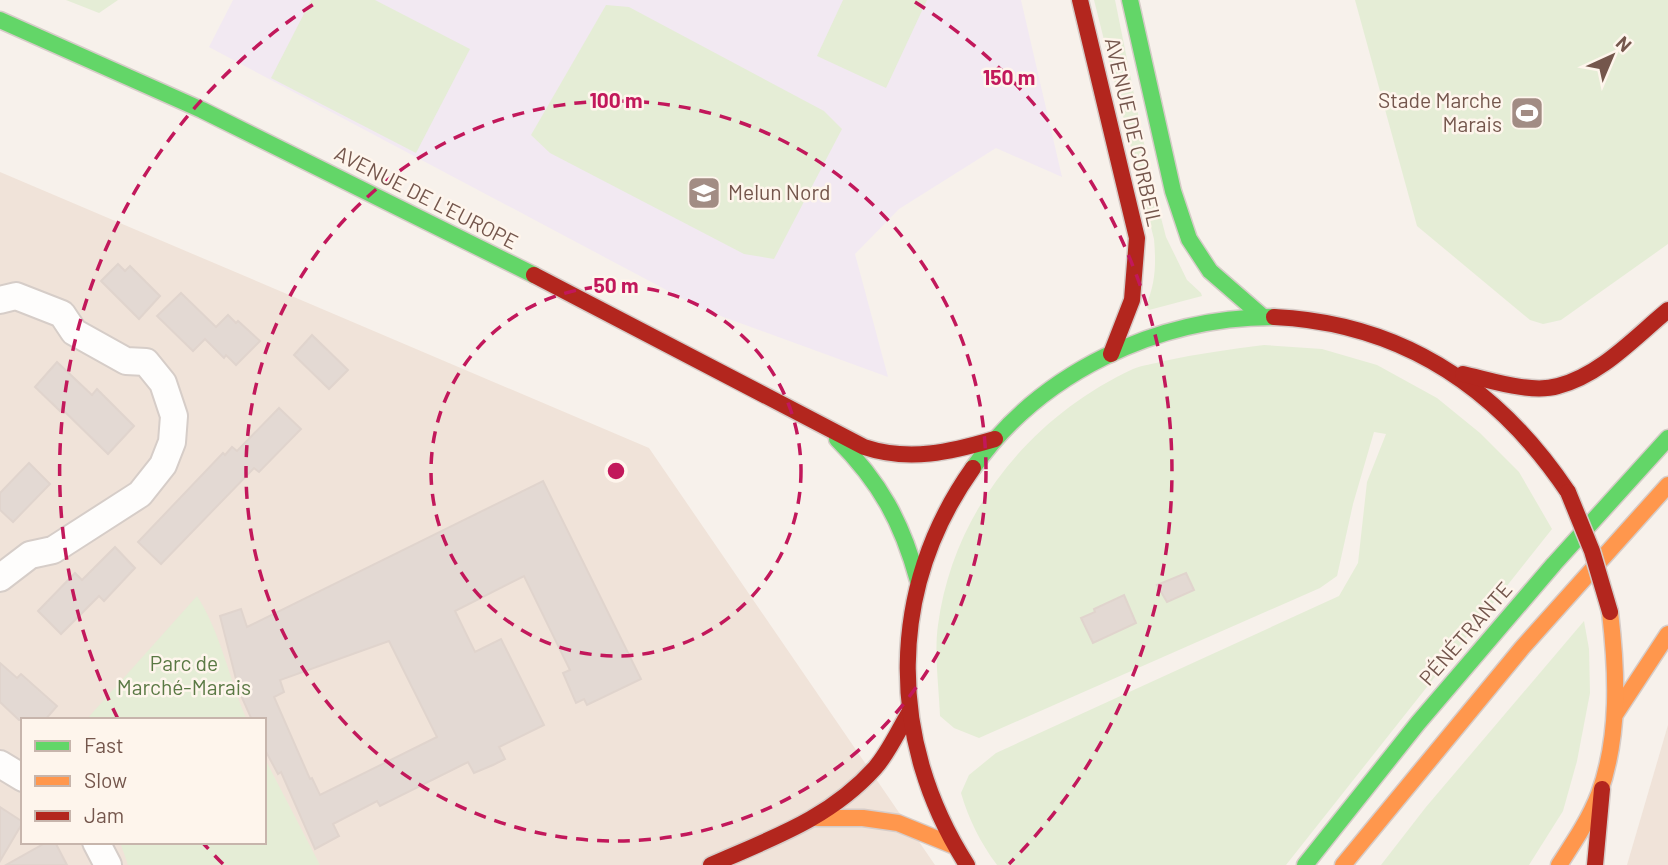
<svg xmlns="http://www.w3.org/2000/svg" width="1668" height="865" font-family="Barlow,sans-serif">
  <rect width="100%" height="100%" fill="#f7f1eb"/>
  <g fill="#f0e3d9" fill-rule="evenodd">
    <path d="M0 172 649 448 935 865H0ZM23 720H264V842H23Z"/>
    <polygon points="1668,725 1668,865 1627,865"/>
  </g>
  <polygon fill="#f2e9f2" points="233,0 1021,0 1062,177 996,148 899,209 855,254 888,377 704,310 209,47"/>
  <g fill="#e5edd6">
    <polygon points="66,0 118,0 99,13"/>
    <polygon points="311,0 375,0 470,49 416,153 271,78"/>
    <polygon points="843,0 927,0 886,88 817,56"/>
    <path d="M1094 0H1115L1152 183 1166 237 1187 280 1201 293 1202 296 1149 310 1146 306C1156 282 1156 263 1154 239Z"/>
    <polygon points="1355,0 1668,0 1668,244 1561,320 1543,324 1530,320 1417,226"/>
    <polygon points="606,5 629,7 824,111 842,129 774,259 744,254 550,153 531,135"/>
    <path d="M1264 345 1322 349 1377 365 1437 398 1480 433 1519 472 1552 529 1286 865H997C980 842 969 820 961 793L969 775 996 753 1339 596 1358 563 1367 482 1386 434 1374 432 1353 504 1337 576 1320 588 979 738 954 728 940 716C939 688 934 653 938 625 953 512 1030 417 1133 369 1142 365 1154 364 1164 361 1197 354 1230 349 1264 345Z"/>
    <path d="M197 596C221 633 229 679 247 720H86Z"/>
    <polygon points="1584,621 1589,649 1590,693 1577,761 1563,811 1529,865 1381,865 1426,807"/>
    <polygon points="264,757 320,865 128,865 120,842 264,842"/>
  </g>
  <g fill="#e3d9d3" stroke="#e0d4cd" stroke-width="2" fill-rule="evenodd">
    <polygon points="118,264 125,271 130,266 160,296 139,319 101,281"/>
    <polygon points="181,293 216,327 228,315 236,323 238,321 260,341 236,365 226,355 224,358 205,339 193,351 157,316"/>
    <polygon points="312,335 348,370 329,389 294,355"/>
    <polygon points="57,362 92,395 97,389 134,426 108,454 62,409 60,411 35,387"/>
    <polygon points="279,408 301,429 259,472 254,468 161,564 138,542 223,453 225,455 232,447 237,451"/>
    <polygon points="29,463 50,484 13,522 0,510 0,493"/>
    <path d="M543 481 641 679 587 705 584 699 576 703 563 673 570 670 524 576 455 611 475 652 501 639 544 725 499 747 505 759 493 765 474 773 468 762 380 806 377 801 333 824 339 836 315 849 281 772 278 774 264 748V720H252L239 691 220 616 241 609 247 627ZM389 641 437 737 320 795 312 778 310 779 274 697 284 692 280 680Z"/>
    <polygon points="115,547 135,568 104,601 99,596 61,634 38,611 75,573 82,580"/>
    <polygon points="1186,573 1194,590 1167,602 1157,585"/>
    <polygon points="1124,595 1136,623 1093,643 1081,618 1095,612 1094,609"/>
    <polygon points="0,663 17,678 21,674 57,706 45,720 19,720 0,702"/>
    <polygon points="0,807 23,822 0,861"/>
    <polygon points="47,842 55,842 67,865 6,865"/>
  </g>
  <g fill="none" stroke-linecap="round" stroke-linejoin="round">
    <defs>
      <g id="street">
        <polyline points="0,300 16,296 62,314 74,332 126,361 146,362 163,383 174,416 172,442 163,465 140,494 53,550 30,555 0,578"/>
        <polyline points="0,764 23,778"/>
        <polyline points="96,842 108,865"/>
      </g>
      <g id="fast">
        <polyline points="1130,0 1173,191 1189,239 1210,271 1263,317"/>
        <polyline points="0,20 202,110 534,275"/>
        <path d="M837 439C880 482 902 522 918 581"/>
        <path d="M973 468C1040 372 1158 317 1274 317"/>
        <polyline points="1305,865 1418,723 1554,564 1668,438"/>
      </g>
      <g id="slow">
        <polyline points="1616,713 1668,634"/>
        <polyline points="816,818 863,818 898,823 952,845"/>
        <polyline points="1343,865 1522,648 1668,485"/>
        <path d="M1559 865C1574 842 1589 820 1599 794 1620 736 1617 672 1610 612"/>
      </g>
      <g id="jam">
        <polyline points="1080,0 1137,238 1132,300 1111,354"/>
        <path d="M534 275 864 447C909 462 951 452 995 439"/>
        <path d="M1274 317C1402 323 1498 388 1568 492"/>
        <path d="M1463 374C1490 380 1531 394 1558 386 1601 375 1635 337 1668 310"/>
        <path d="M711 865C772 838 829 819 875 768 889 752 898 731 909 713"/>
        <path d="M967 865C887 740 887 589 973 468"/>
        <polyline points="1595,865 1602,789"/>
      </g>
    </defs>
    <use href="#street" stroke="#d6cdc8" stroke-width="30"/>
    <use href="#fast" stroke="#d6ccc8" stroke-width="19"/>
    <use href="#slow" stroke="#d6ccc8" stroke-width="19"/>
    <use href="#jam" stroke="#d6ccc8" stroke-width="19"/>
    <use href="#street" stroke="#fefdfc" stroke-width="26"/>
    <use href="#fast" stroke="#63d668" stroke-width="16"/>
    <use href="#slow" stroke="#ff974d" stroke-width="16"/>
    <use href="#jam" stroke="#b3261e" stroke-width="16"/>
    <defs>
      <polyline id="jam-bridge" points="1568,492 1592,551 1610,612"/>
    </defs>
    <use href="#jam-bridge" stroke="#d5cbc6" stroke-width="19" stroke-linecap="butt"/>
    <use href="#jam-bridge" stroke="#b3261e" stroke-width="16"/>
  </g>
  <g fill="none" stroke="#c2185b" stroke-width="3.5" stroke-dasharray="12 9">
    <circle cx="616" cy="471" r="185"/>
    <circle cx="616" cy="471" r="370"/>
    <path d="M223 864A556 556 0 0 1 203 843M118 719A556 556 0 0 1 317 2M915 2A556 556 0 0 1 1009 864"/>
  </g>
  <defs>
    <symbol id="stadium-square" viewBox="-11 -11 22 22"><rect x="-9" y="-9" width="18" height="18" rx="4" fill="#a28c84" stroke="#fef5ec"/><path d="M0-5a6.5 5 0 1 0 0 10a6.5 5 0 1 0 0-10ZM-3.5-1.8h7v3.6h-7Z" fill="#fff"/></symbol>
    <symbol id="university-square" viewBox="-11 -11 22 22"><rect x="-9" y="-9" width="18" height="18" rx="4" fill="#a28c84" stroke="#fef5ec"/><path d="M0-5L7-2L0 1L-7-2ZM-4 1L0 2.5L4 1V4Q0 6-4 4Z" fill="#fff"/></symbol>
  </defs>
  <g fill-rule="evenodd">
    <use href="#stadium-square" x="1508" y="94" width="38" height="38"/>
    <use href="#university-square" x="685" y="174" width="38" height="38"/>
  </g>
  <g text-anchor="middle" stroke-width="5" stroke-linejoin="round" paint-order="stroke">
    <g font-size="21" fill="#74564c" stroke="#fef5ec" text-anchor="end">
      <text x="1502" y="108">Stade Marche<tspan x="1502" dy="24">Marais</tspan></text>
      <text x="728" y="200" text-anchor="start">Melun Nord</text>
    </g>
    <g font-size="21" fill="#74564c" stroke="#fef5ec">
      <text transform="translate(1133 132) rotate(77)" y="7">AVENUE DE CORBEIL</text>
      <text transform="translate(426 198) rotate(27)" y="7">AVENUE DE L'EUROPE</text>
      <text transform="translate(1466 634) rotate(-49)" y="7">PÉNÉTRANTE</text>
    </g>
    <g font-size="21" fill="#5a7944" stroke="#fef5ec">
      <text x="184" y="671">Parc de<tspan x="184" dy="24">Marché-Marais</tspan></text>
    </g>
  </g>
  <circle cx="616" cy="471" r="10" fill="#c2185b" stroke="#fef5ec" stroke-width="3.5"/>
  <g font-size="21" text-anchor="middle" font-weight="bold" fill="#c2185b" stroke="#fef5ec" stroke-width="5" stroke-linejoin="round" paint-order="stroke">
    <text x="1009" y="85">150 m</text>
    <text x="616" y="108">100 m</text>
    <text x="616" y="293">50 m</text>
  </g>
  <rect x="21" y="718" width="245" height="126" fill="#fef5ec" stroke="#c7b5ac" stroke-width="2"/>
  <rect x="35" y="741" width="35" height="10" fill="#63d668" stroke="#c7b5ac" stroke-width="2"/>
  <text x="84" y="753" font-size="21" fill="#74564c">Fast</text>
  <rect x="35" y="776" width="35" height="10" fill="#ff974d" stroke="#c7b5ac" stroke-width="2"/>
  <text x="84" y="788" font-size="21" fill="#74564c">Slow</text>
  <rect x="35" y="811" width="35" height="10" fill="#b3261e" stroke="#c7b5ac" stroke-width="2"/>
  <text x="84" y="823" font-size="21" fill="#74564c">Jam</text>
  <g transform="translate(1612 56) rotate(44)" stroke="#fef5ec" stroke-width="5" paint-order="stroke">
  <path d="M0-5L12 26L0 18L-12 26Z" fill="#74564c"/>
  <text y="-10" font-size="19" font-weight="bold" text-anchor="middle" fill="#74564c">N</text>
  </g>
</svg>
